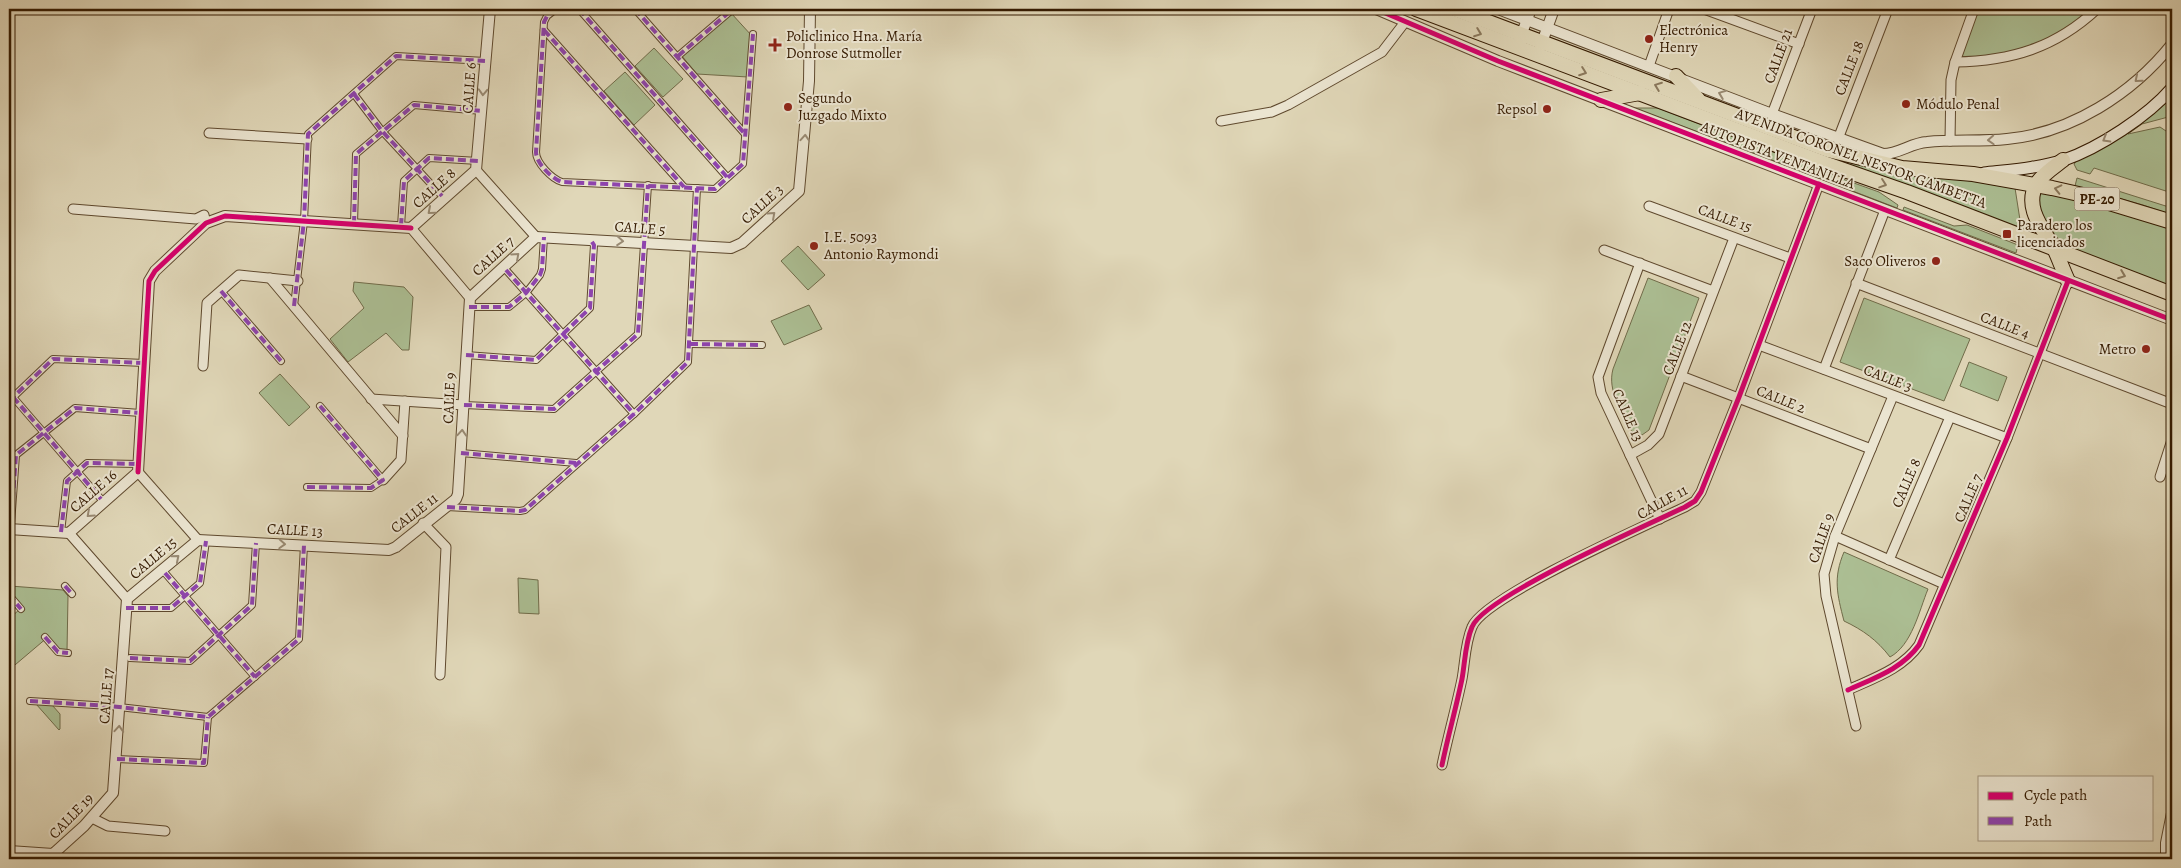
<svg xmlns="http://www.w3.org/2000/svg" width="2181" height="868" font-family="Alegreya,serif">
  <rect width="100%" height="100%" fill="#e0d7b8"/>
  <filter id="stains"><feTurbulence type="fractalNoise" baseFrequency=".004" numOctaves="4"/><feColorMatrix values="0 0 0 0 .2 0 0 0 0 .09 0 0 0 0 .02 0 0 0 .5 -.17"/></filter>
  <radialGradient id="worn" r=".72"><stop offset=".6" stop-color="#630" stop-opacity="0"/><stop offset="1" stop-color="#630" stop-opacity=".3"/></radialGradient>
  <g fill="#acbf94" stroke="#706c4a">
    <path d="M1978 9H2090C2055 43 2008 57 1960 57Z"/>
    <polygon points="731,13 752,36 748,77 697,74 681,55"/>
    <polygon points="654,48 683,79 663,97 635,66"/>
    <polygon points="625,72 655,105 634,125 604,91"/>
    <polygon points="2172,94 2172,116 2142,124 2128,134 2160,127 2169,133 2170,139 2168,158 2172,172 2172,193 2094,168 2090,174 2077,170 2074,164 2081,156"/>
    <polygon points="1634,108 1658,108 1836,176 1833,183"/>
    <path d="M1847 162C1903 173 1959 178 2015 188L2020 220 2026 232 1846 166Z"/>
    <polygon points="1840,178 1879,192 1898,205 1897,208 1837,185"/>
    <polygon points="2077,178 2172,208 2172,215 2143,205 2075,186"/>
    <polygon points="2042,192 2082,200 2172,228 2172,287 2066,247 2045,224 2039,211 2038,197"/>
    <polygon points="1904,207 1954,226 1967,225 2018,245 2016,253 1903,210"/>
    <polygon points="798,246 825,275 808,290 781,261"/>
    <path d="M1648 278 1699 298 1649 430 1642 435 1634 434 1631 430C1622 411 1607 391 1613 369Z"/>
    <polygon points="354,282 404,287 413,297 409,350 402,350 386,333 348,362 330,339 364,308 353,291"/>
    <polygon points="1864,298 1970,339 1944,401 1840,362"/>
    <polygon points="809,305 822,329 784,345 771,321"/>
    <polygon points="1969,362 2007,377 1998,401 1960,386"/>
    <polygon points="280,374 310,407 289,426 259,393"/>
    <path d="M1844 552 1928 589C1919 611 1912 645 1890 657 1877 640 1863 630 1844 621 1837 594 1833 578 1844 552Z"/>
    <polygon points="518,578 538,580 539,614 519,613"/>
    <polygon points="10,586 63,590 68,596 67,651 61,651 48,637 9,670 9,619 21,608 9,593"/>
    <polygon points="36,704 52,705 60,714 60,729 59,730"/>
  </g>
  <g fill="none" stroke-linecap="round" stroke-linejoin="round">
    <defs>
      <g id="pedestrian">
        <path d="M556 9 547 16 544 22 536 152C536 163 552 179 562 182L715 189 743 164 753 34"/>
        <polyline points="579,9 727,177"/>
        <polyline points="635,9 745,134"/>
        <polyline points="544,30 684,187"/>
        <polyline points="678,56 733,9"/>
        <polyline points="354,94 382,131 442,196"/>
        <polyline points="354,224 356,154 414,105 482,111"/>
        <polyline points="401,226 404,181 429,158 478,161"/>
        <polyline points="506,270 634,414"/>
        <polyline points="221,291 281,361"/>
        <polyline points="294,306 304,221 308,134 396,56 485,61"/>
        <polyline points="469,307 509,307 526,293 540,275 542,269 544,237"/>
        <polyline points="690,344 762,345"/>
        <polyline points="466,355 536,360 590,308 594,245 590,239"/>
        <polyline points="13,397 101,499"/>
        <polyline points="9,401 53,359 144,363"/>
        <polyline points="464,405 554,409 638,334 648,185"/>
        <polyline points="461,453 576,463"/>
        <polyline points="307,487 371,488 383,480 320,406"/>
        <polyline points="447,507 520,511 525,510 634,414 688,362 697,188"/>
        <polyline points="11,524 16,455 75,408 140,413"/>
        <polyline points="61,532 67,481 87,463 138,464"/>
        <polyline points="165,573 255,677"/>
        <polyline points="65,586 72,594"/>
        <polyline points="9,595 21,609"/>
        <polyline points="126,608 171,608 200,583 206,541"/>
        <polyline points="45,637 58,652 68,653"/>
        <polyline points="130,658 190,661 252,605 256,543"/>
        <polyline points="30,701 110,706 208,717 299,639 304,545"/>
        <polyline points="117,759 204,763 208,717"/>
      </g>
      <g id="minor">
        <polyline points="1704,9 1799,44"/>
        <path d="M1955 62C2011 61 2055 48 2097 9"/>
        <polyline points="1649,66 1669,9"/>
        <polyline points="1772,114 1812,9"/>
        <polyline points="1221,121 1272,112 1288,105 1382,52 1405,22"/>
        <polyline points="209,133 307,139"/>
        <polyline points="1838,139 1888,9"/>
        <polyline points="1950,141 1951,80 1955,62 1974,9"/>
        <polyline points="476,170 536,237"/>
        <polyline points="1649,206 1790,258"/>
        <polyline points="73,209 196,219 204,215 206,223"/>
        <polyline points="411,228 470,298"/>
        <polyline points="1604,250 1713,291"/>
        <polyline points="1640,263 1598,377 1601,393 1660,519"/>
        <polyline points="270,278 403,436"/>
        <polyline points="1856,283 2172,404"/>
        <polyline points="1759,345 2007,438"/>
        <polyline points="203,366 207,303 239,275 298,281"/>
        <polyline points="1824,369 1885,210"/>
        <polyline points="1681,376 1871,449"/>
        <polyline points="371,399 464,405"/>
        <polyline points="1630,455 1648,445 1659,434 1734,238"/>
        <polyline points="138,472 198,540"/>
        <polyline points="2160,477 2172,440"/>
        <polyline points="383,480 401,460 405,401"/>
        <polyline points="423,523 446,547 440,675"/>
        <polyline points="69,533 127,599"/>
        <polyline points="1835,536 1944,584"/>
        <polyline points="1889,560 1950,417"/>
        <path d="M1848 690C1874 678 1902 669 1919 645L2007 438 2068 281"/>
        <polyline points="1856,726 1826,596 1824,574 1835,536 1893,396"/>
        <path d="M1442 765C1448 736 1456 708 1462 679 1465 663 1465 643 1472 627 1483 597 1649 524 1685 507L1695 501 1701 492 1739 397 1819 184"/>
        <polyline points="92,818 108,826 165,831"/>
      </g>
      <g id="tertiary">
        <polyline points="1376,9 1498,61 2172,320"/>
        <path d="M1498 9 1772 114 1883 154C1899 154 1911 143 1927 142 1953 139 1980 142 2007 139 2071 133 2132 94 2172 44"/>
        <polyline points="1519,41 1531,9"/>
        <polyline points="1540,48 1554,9"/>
        <polyline points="9,529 69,533 138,472 149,281 155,271 206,223 225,216 411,228 476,170 490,9"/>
        <polyline points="9,851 53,854 84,826 113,793 127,599 198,540 389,550 396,547 456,499 458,494 470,298 536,237 731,248 742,243 799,191 809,81 810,9"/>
        <polyline points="2166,859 2166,843 2172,813"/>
      </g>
      <path id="secondary" d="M1984 173C2010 170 2039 168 2064 160 2099 148 2148 116 2172 88"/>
      <g id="trunk">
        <polyline points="1416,9 1824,163 1907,192 2172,294"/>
        <polyline points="1454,9 1828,150 1902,168 1973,174 2052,188 2083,195 2172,222"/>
        <polyline points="1676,76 1698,99"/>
        <polyline points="1601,100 1640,93"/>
        <path d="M2063 160C2054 167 2043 174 2037 183 2023 207 2043 229 2054 248 2059 259 2063 270 2068 281"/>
      </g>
    </defs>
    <use href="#pedestrian" stroke="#5f492e" stroke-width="8"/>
    <use href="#minor" stroke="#5f492e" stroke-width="11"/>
    <use href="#tertiary" stroke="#5f492e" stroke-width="12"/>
    <use href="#secondary" stroke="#341a00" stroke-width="13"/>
    <use href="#trunk" stroke="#341a00" stroke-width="16"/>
    <use href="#pedestrian" stroke="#ebe5d1" stroke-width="6"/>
    <use href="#minor" stroke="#ebe5d1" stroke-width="9"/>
    <use href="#tertiary" stroke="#ebe5d1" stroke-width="10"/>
    <use href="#secondary" stroke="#ebe5d1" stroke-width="11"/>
    <use href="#trunk" stroke="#e0d7b8" stroke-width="14"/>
    <g stroke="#8e44ad" stroke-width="4" stroke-dasharray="8 4" stroke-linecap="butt">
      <path d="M556 9 547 16 544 22 536 152C536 163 552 179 562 182L715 189 743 164 753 34"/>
      <polyline points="579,9 727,177"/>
      <polyline points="635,9 745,134"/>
      <polyline points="544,30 684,187"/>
      <polyline points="678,56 733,9"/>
      <polyline points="354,94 382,131 442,196"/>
      <polyline points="354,224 356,154 414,105 482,111"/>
      <polyline points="401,226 404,181 429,158 478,161"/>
      <polyline points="506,270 634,414"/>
      <polyline points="221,291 281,361"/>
      <polyline points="294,306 304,221 308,134 396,56 485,61"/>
      <polyline points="469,307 509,307 526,293 540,275 542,269 544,237"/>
      <polyline points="690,344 762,345"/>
      <polyline points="466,355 536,360 590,308 594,245 590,239"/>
      <polyline points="13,397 101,499"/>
      <polyline points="9,401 53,359 144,363"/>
      <polyline points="464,405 554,409 638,334 648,185"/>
      <polyline points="461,453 576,463"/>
      <polyline points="307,487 371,488 383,480 320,406"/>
      <polyline points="447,507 520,511 525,510 634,414 688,362 697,188"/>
      <polyline points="11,524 16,455 75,408 140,413"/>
      <polyline points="61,532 67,481 87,463 138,464"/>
      <polyline points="165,573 255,677"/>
      <polyline points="65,586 72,594"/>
      <polyline points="9,595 21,609"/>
      <polyline points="126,608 171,608 200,583 206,541"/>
      <polyline points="45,637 58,652 68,653"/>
      <polyline points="130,658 190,661 252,605 256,543"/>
      <polyline points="30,701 110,706 208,717 299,639 304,545"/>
      <polyline points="117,759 204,763 208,717"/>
    </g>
    <defs>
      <g id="cycleway">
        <polyline points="1376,9 1498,61 2172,320"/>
        <polyline points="138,472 149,281 155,271 206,223 225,216 411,228"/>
        <path d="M1848 690C1874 678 1902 669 1919 645L2007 438 2068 281"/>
        <path d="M1442 765C1448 736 1456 708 1462 679 1465 663 1465 643 1472 627 1483 597 1649 524 1685 507L1695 501 1701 492 1739 397 1819 184"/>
      </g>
    </defs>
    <use href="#cycleway" stroke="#ebe5d1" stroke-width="8"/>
    <use href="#cycleway" stroke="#d6006c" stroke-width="5"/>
  </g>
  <defs><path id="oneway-chevron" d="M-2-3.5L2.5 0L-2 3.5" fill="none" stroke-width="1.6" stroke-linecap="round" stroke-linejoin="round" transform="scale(1.25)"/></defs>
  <g stroke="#8a785c">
    <use href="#oneway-chevron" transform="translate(1478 33) rotate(21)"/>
    <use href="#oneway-chevron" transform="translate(1583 72) rotate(20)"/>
    <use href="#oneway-chevron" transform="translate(1658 86) rotate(-159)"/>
    <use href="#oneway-chevron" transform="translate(1883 184) rotate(19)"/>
    <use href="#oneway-chevron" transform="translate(2058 189) rotate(-167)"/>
    <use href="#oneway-chevron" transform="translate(2122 275) rotate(21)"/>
  </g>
  <g stroke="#998a73">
    <use href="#oneway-chevron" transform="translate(2138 79) rotate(140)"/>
    <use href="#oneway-chevron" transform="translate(483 92) rotate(93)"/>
    <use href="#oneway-chevron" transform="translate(1722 94) rotate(-159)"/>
    <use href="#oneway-chevron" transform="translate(805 138) rotate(-86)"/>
    <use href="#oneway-chevron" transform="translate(2106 139) rotate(150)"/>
    <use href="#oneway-chevron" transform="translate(1991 140) rotate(177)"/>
    <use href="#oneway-chevron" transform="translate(431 211) rotate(139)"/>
    <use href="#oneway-chevron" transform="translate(772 215) rotate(-42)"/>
    <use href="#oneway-chevron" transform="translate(620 241) rotate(4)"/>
    <use href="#oneway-chevron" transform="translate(516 256) rotate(-42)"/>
    <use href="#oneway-chevron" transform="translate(462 433) rotate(-86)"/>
    <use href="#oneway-chevron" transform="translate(90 514) rotate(138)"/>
    <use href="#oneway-chevron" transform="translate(282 544) rotate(3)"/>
    <use href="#oneway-chevron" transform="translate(176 558) rotate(-40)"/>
    <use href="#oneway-chevron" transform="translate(119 729) rotate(-86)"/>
  </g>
  <g fill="#8f2418" stroke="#ebe5d1" stroke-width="2">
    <circle cx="1649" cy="39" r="5"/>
    <path d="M772.5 37.5h5v5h5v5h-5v5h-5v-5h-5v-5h5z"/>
    <circle cx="1906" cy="104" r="5"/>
    <circle cx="788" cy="107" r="5"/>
    <circle cx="1547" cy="109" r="5"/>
    <rect x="2002" y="229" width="10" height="10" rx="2.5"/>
    <circle cx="814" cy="246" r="5"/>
    <circle cx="1936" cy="261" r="5"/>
    <circle cx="2146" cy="349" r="5"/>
  </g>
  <g text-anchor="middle" stroke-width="4" stroke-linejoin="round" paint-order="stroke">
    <rect fill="#ebe5d1" stroke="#6b573f" stroke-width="1" x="2074.5" y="187.5" width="45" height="23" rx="4"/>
    <g font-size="14" font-weight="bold" fill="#341a00">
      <text x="2097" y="204">PE-20</text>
    </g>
    <g font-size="15" fill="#341a00" stroke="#ebe5d1" text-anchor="start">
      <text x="1659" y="35">Electrónica<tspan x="1659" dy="17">Henry</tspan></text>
      <text x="786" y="41">Policlinico Hna. María<tspan x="786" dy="17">Donrose Sutmoller</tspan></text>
      <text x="798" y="103">Segundo<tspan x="798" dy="17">Juzgado Mixto</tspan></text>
      <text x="1916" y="109">Módulo Penal</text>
      <text x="1537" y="114" text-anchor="end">Repsol</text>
      <text x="2017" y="230">Paradero los<tspan x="2017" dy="17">licenciados</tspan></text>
      <text x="824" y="242">I.E. 5093<tspan x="824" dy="17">Antonio Raymondi</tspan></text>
      <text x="1926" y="266" text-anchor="end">Saco Oliveros</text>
      <text x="2136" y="354" text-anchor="end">Metro</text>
    </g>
    <g font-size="15" fill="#341a00" stroke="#ebe5d1">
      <text transform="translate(1778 56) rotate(-70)" y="5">CALLE 21</text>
      <text transform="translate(1849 68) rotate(-69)" y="5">CALLE 18</text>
      <text transform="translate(469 88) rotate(-86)" y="5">CALLE 6</text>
      <text transform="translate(1778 155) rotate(21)" y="5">AUTOPISTA VENTANILLA</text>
      <text transform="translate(1861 158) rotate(20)" y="5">AVENIDA CORONEL NESTOR GAMBETTA</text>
      <text transform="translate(434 188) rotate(-42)" y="5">CALLE 8</text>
      <text transform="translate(762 204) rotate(-42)" y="5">CALLE 3</text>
      <text transform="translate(1725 218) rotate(20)" y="5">CALLE 15</text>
      <text transform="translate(640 228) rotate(4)" y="5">CALLE 5</text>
      <text transform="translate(493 256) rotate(-42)" y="5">CALLE 7</text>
      <text transform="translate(2005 325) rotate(21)" y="5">CALLE 4</text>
      <text transform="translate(1677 348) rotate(-69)" y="5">CALLE 12</text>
      <text transform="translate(1888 378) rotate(21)" y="5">CALLE 3</text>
      <text transform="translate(449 398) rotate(-87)" y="5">CALLE 9</text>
      <text transform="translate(1781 399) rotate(22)" y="5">CALLE 2</text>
      <text transform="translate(1628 415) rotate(66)" y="5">CALLE 13</text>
      <text transform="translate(1906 483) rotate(-67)" y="5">CALLE 8</text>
      <text transform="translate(93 491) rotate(-41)" y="5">CALLE 16</text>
      <text transform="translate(1968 498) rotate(-67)" y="5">CALLE 7</text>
      <text transform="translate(1662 502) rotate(-29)" y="5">CALLE 11</text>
      <text transform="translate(414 513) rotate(-38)" y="5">CALLE 11</text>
      <text transform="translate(295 530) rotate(3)" y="5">CALLE 13</text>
      <text transform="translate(1821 538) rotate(-71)" y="5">CALLE 9</text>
      <text transform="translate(153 558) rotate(-40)" y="5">CALLE 15</text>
      <text transform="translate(106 696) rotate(-86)" y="5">CALLE 17</text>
      <text transform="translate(71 816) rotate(-46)" y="5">CALLE 19</text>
    </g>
  </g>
  <rect width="2181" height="868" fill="none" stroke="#e0d7b8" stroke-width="30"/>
  <rect x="10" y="10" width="2161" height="848" fill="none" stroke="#341a00" stroke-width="2.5"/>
  <rect x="15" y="15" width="2151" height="838" fill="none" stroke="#341a00"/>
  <rect x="1978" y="776" width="175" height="65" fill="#ebe5d1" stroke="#a2947d"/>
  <rect x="1988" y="792" width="25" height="8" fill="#d6006c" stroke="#a2947d"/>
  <text x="2024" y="800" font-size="15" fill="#341a00">Cycle path</text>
  <rect x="1988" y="817" width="25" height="8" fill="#8e44ad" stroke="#a2947d"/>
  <text x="2024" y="826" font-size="15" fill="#341a00">Path</text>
  <rect width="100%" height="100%" filter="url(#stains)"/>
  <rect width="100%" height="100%" fill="url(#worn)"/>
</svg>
